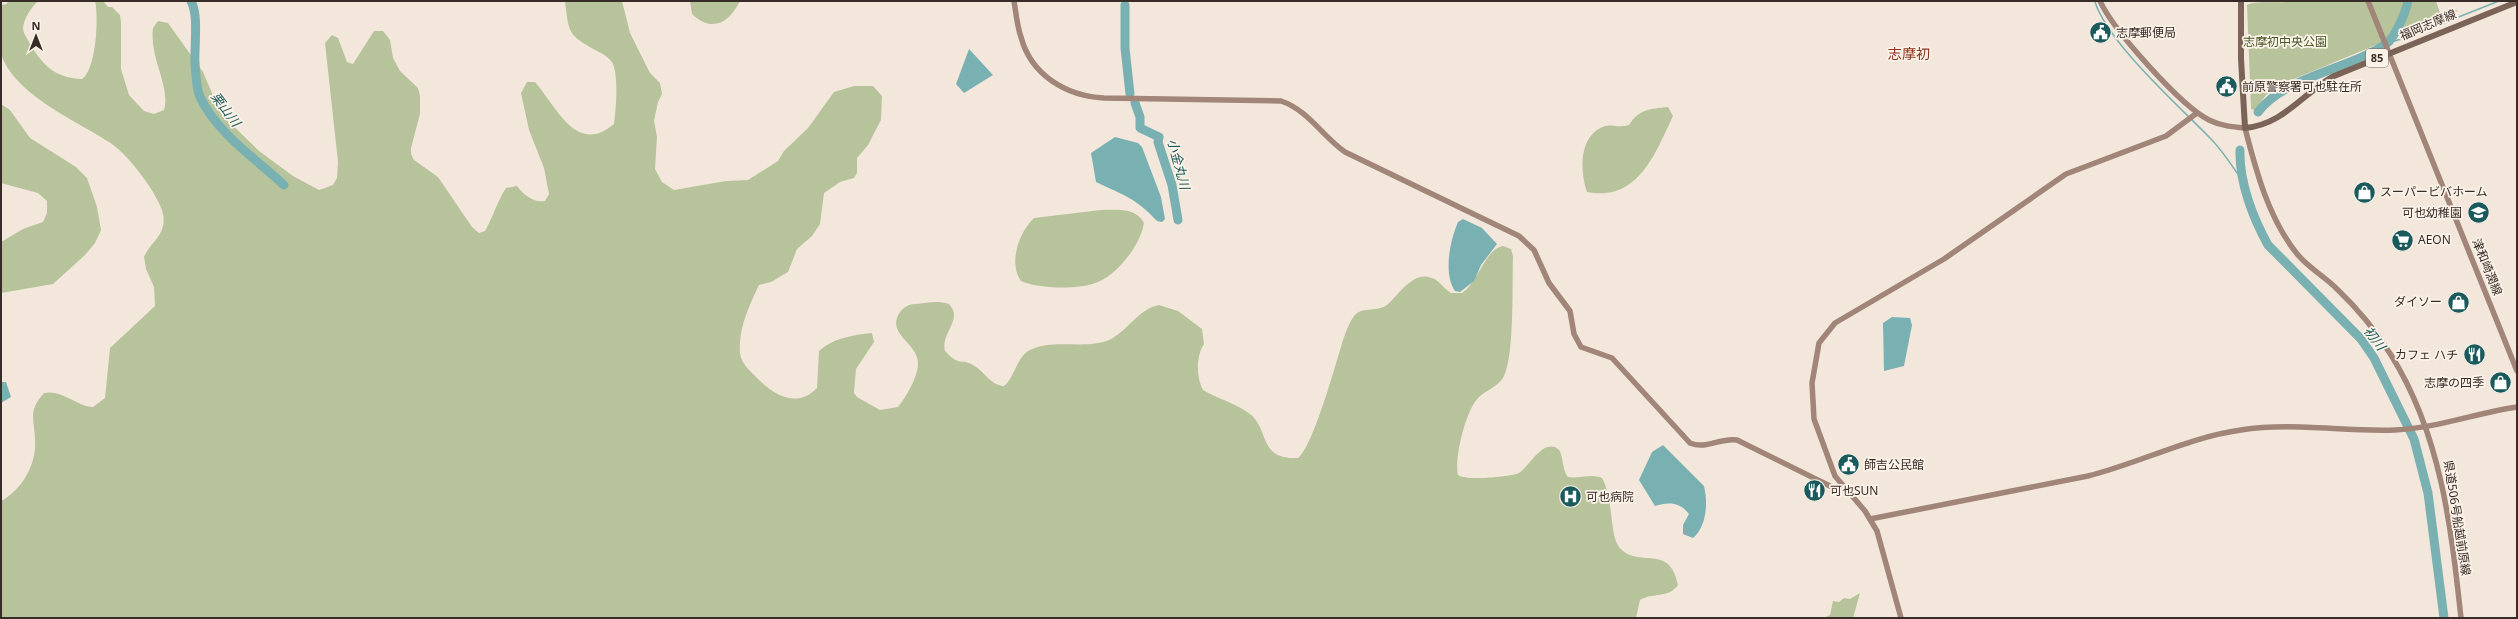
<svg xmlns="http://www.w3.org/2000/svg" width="2518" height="619" font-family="'Noto Sans','Noto Sans JP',sans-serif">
  <rect width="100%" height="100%" fill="#f3e7dc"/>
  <g fill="#b7c39b">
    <path d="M8 1H38C31 8 24 18 23 28 23 33 27 38 29 42 42 65 55 78 82 79 96 70 99 16 95 1H103L108 7H112L120 15 121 22V69L129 95 144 111 154 114 164 110C171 87 149 58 153 28L158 21 168 23 203 72 221 114 259 151 293 176 319 190 333 185 337 178 338 162 325 43 332 35 338 38 347 62 353 64 374 31H383L390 40 393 58 400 71 418 88 420 96V114L411 148V154L414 160 438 177 472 227 479 233 485 231C493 217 497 202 506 188L517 186C523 194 533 203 545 201L549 194 544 168 529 130 521 93 527 82H535C557 107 576 156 614 124 616 109 619 75 612 62 609 58 602 53 597 51 568 35 569 34 565 1H622L630 33 650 73 660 83 662 94 658 102 654 121 657 137 655 169 662 182 674 190 726 181 748 180 778 161 784 151 808 128 834 92 854 86H873L882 96 881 120 868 145 857 158V173L854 178 840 182 824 193 820 224 812 236 797 249 788 272 771 282 759 285C749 306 738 329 740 353 741 363 750 371 757 378 774 395 797 409 817 388L819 351C833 338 853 335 872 333L874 342 856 369 854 393 857 397 880 410 898 407C906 397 918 377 918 363 918 343 885 334 900 312 904 307 909 304 915 304 927 303 937 300 949 304 964 320 940 333 945 351 960 367 960 358 973 365 984 371 990 385 1004 386 1015 377 1017 356 1030 350 1054 338 1085 350 1109 340 1128 331 1138 309 1159 305L1178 311 1202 329 1204 344C1196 356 1196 377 1203 390 1218 399 1236 403 1250 414 1270 430 1258 460 1298 458 1313 447 1336 363 1343 340 1346 332 1349 322 1355 315 1363 306 1378 313 1388 304 1399 294 1414 270 1432 278 1439 280 1444 289 1451 293H1462C1478 283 1485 249 1503 246L1511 249 1513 256C1512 282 1515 359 1503 378 1497 387 1487 390 1479 397 1466 409 1454 458 1458 475 1465 481 1510 477 1519 473 1529 467 1543 438 1558 449 1563 452 1562 470 1568 477 1579 479 1591 473 1602 478 1614 499 1609 533 1619 547 1638 570 1670 542 1678 585 1668 599 1653 592 1640 600L1636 618H1V501C22 490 37 464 35 439 34 417 28 411 44 393 62 389 76 406 93 407L105 398 110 348 155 306 154 287 146 269 144 257C149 245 160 239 163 226 166 214 159 203 153 192 143 176 128 156 112 144 78 121 15 96 1 54 0 42 1 18 1 5L7 4Z"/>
    <path d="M690 1H740C729 23 712 33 692 14Z"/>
    <path d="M2295 1H2436L2440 13 2451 8 2458 11 2282 84 2266 95 2255 110 2251 109 2247 5C2254 0 2283 4 2295 1Z"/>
    <polygon points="1,104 10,110 30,138 76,167 87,178 97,207 101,230 95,243 85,255 53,284 1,293 1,242 23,229 43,222 47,213 47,201 38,193 1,183"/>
    <path d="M1668 107 1673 116C1655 154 1638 202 1587 192 1580 171 1578 135 1605 126 1612 124 1620 128 1629 125 1639 109 1650 109 1668 107Z"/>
    <path d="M1101 210C1116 210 1136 207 1144 223 1141 244 1118 274 1098 282 1080 290 1038 289 1021 281 1008 263 1019 232 1034 218Z"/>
    <polygon points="1860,593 1853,618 1824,618 1830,615 1833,601 1839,602 1844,598 1850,599"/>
  </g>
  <g fill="#79b1b2">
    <polygon points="969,49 993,75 964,93 956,84"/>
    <path d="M1115 137 1138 143 1142 147 1161 197 1165 219 1162 222 1157 221C1136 198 1123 195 1096 182L1091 153Z"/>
    <path d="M1463 219 1482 228 1497 244 1481 265 1474 281 1460 292 1455 291C1443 273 1450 241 1458 222Z"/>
    <polygon points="1892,317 1910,318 1912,325 1904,366 1884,371 1883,323"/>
    <polygon points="1,382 6,382 11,397 1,403"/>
    <path d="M1663 445 1704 486C1708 502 1707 526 1693 538L1683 534V525L1689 514C1680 502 1668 502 1655 506L1639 480 1652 452Z"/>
  </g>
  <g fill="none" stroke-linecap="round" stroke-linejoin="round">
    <g stroke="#79b1b2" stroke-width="1.5">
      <path d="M2095 2C2108 43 2179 106 2210 138 2223 151 2233 167 2243 182"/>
      <polyline points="2388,43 2408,37 2499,1"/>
    </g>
    <g stroke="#79b1b2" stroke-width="9">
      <path d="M191 1C199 15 194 47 195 64 196 74 196 88 200 97 217 133 256 159 284 185"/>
      <polyline points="1125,5 1125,48 1130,94"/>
      <polyline points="1135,103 1140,117 1140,128 1159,137 1158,142 1172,185 1178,220"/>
      <path d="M2258 112C2284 77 2350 69 2386 44 2395 38 2406 11 2408 1"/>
      <path d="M2240 150C2239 182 2253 218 2268 245L2361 339 2374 358 2414 439 2428 493 2444 618"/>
    </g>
    <g stroke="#a08578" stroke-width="5.5">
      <path d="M1014 1C1016 13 1017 26 1021 37 1031 75 1066 96 1104 98L1281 101C1308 110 1323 137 1345 152L1519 236 1534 250 1549 283 1570 311 1574 334 1581 347 1612 358 1690 443C1706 450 1721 437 1737 440L1836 489 1844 487"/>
      <path d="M2100 1C2113 30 2181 106 2209 120 2221 126 2233 127 2245 128 2256 171 2269 220 2298 255 2309 268 2325 277 2337 289 2357 308 2376 331 2391 355 2441 435 2451 526 2461 618"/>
      <polyline points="2368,1 2517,371"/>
      <path d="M1870 519 2088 476C2140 463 2189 437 2241 430 2292 422 2344 432 2395 430 2437 428 2476 413 2517 407"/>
      <polyline points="1901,618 1877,531 1865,511 1835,476 1814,419 1812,383 1819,343 1835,323 1944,259 2066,174 2166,136 2197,113"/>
    </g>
    <path stroke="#7b6358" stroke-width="6" d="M2241 1V59L2245 128C2283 125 2303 93 2334 76L2517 2"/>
  </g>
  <defs>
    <symbol id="civic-disc" viewBox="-11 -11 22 22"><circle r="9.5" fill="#1b5a5c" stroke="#fbf2e8"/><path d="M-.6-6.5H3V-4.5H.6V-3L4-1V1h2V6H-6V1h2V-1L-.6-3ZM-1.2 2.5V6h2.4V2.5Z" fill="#fff"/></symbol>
    <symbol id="shop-disc" viewBox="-11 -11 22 22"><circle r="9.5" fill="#1b5a5c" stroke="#fbf2e8"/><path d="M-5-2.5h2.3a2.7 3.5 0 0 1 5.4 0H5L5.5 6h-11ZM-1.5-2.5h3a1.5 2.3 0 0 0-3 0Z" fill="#fff"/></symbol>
    <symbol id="school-disc" viewBox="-11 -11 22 22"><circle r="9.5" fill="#1b5a5c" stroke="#fbf2e8"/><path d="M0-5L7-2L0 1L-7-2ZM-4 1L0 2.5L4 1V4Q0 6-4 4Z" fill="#fff"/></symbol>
    <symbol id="supermarket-disc" viewBox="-11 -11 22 22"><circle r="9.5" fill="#1b5a5c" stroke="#fbf2e8"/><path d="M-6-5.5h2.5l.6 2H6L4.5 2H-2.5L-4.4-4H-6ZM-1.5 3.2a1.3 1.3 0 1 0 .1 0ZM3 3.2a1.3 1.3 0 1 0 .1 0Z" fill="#fff"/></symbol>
    <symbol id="restaurant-disc" viewBox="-11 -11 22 22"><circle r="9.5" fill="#1b5a5c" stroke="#fbf2e8"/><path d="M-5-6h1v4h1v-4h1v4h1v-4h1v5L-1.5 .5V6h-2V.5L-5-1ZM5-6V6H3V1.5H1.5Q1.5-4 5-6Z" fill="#fff"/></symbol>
    <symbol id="hospital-disc" viewBox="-11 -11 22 22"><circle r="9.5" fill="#1b5a5c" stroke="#fbf2e8"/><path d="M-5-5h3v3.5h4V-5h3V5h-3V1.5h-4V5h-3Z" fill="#fff"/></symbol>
  </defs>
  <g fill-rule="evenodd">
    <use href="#civic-disc" x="2088" y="20" width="25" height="25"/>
    <use href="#civic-disc" x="2214" y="74" width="25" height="25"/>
    <use href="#shop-disc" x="2352" y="180" width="25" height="25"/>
    <use href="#school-disc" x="2466" y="200" width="25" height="25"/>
    <use href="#supermarket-disc" x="2390" y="228" width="25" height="25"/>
    <use href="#shop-disc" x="2446" y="290" width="25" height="25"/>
    <use href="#restaurant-disc" x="2462" y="342" width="25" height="25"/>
    <use href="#shop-disc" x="2488" y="370" width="25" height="25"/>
    <use href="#civic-disc" x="1836" y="452" width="25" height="25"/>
    <use href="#restaurant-disc" x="1802" y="478" width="25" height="25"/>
    <use href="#hospital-disc" x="1558" y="484" width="25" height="25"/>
  </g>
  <g text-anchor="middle" stroke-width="3.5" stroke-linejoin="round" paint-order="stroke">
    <rect fill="#fbf2e8" stroke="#726762" stroke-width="1" x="2366" y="49" width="22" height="18" rx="3"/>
    <g font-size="11" font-weight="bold" fill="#382c28">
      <text x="2377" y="62">85</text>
    </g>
    <g font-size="12" fill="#382c28" stroke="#fbf2e8">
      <text transform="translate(2428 25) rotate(-23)" y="4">福岡志摩線</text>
      <text transform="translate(2487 267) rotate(68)" y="4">津和崎潤線</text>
      <text transform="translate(2457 518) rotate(81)" y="4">県道506号船越前原線</text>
    </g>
    <g font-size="12" fill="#382c28" stroke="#fbf2e8" text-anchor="start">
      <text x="2116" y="37">志摩郵便局</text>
      <text x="2242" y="91">前原警察署可也駐在所</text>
      <text x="2380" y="196">スーパービバホーム</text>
      <text x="2462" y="217" text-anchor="end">可也幼稚園</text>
      <text x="2418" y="244">AEON</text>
      <text x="2442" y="306" text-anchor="end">ダイソー</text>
      <text x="2458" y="359" text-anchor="end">カフェ ハチ</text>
      <text x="2484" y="387" text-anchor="end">志摩の四季</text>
      <text x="1864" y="469">師吉公民館</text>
      <text x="1830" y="495">可也SUN</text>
      <text x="1586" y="501">可也病院</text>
    </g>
    <g font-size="12" fill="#48582a" stroke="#fbf2e8">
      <text x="2285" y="46">志摩初中央公園</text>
    </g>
    <g font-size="13" font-style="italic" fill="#1b5a5c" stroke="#fbf2e8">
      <text transform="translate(226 109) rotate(53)" y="5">栗山川</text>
      <text transform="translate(1179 164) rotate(75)" y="5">小金丸川</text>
      <text transform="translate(2375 338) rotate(53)" y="5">初川</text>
    </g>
    <g font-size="14" fill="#8c331c" stroke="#fbf2e8">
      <text x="1909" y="59">志摩初</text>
    </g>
  </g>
  <rect width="2518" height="619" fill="none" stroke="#382c28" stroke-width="4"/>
  <g transform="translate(36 36)" stroke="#fbf2e8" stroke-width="3" paint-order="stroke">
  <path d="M0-3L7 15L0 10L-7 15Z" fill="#382c28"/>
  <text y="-6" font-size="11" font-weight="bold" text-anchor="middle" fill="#382c28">N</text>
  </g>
</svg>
